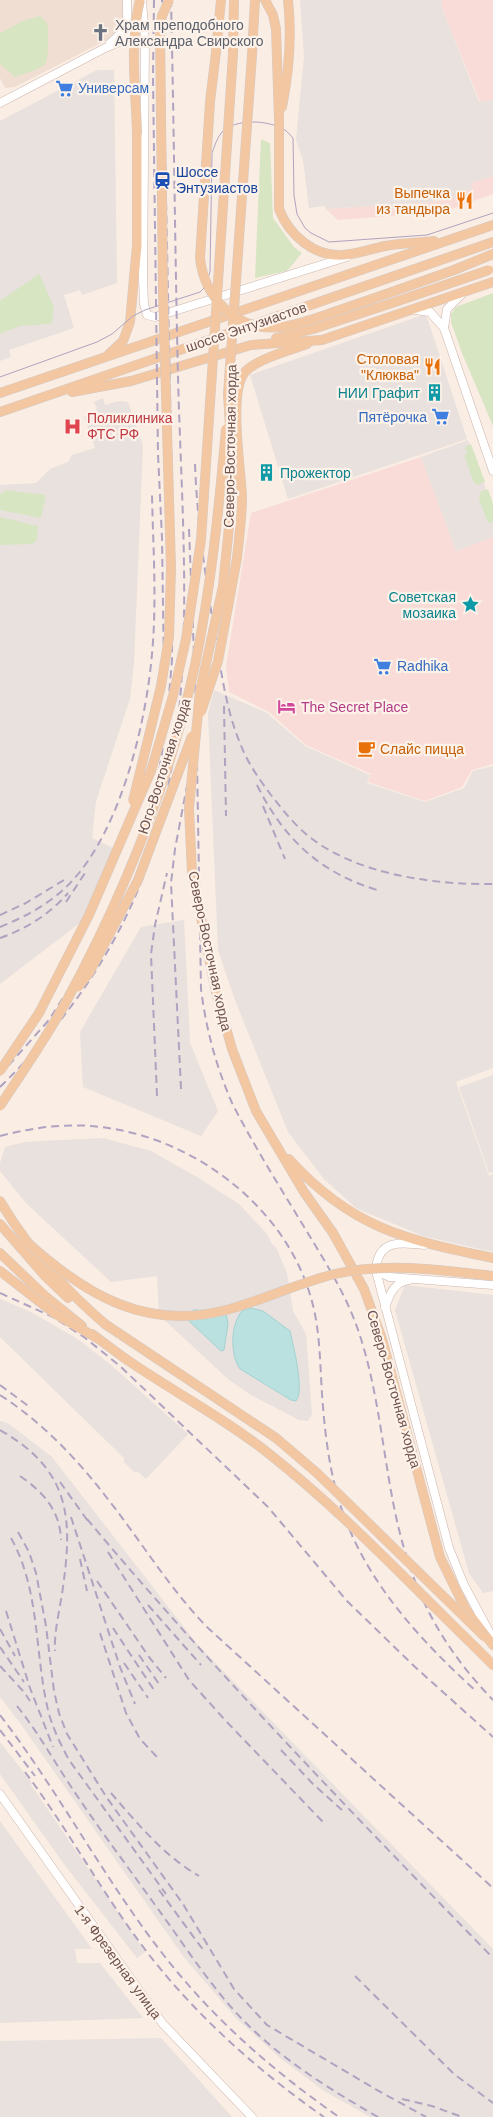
<svg xmlns="http://www.w3.org/2000/svg" width="493" height="2117" viewBox="0 0 493 2117" font-family="Helvetica,sans-serif">
  <style>
    .residential { fill: #f0ded2 }
    .commercial { fill: #f9dcd8 }
    .industrial { fill: #e9e1dd }
    .green { fill: #d7e5c3 }
    .water { fill: #bae1e0; stroke: #a1d2d1 }
    .lines { fill: none; stroke-linecap: round; stroke-linejoin: round }
    .minor-casing { stroke: #ccb6ae; stroke-width: 9 }
    .major-casing { stroke: #d4cbc9; stroke-width: 10 }
    .minor { stroke: #fff; stroke-width: 8 }
    .major { stroke: #f2c7a1; stroke-width: 9 }
    .tram { stroke: #afa3c1; stroke-width: 1 }
    .rail { stroke: #afa3c1; stroke-width: 2; stroke-dasharray: 8 5; stroke-linecap: butt }
    .major-bridge-casing { stroke: #d4cbc9; stroke-width: 10; stroke-linecap: butt }
    .major-bridge { stroke: #f2c7a1; stroke-width: 9 }
    .labels { text-anchor: middle; stroke-width: 4.5; stroke-linejoin: round; paint-order: stroke }
    .worship-label { font-size: 14px; fill: #5b616d; stroke: #fdf2e9; text-anchor: start }
    .shop-label { font-size: 14px; fill: #366cbe; stroke: #fdf2e9; text-anchor: start }
    .transit-label { font-size: 14px; fill: #164399; stroke: #fdf2e9; text-anchor: start }
    .food-label { font-size: 14px; fill: #c56008; stroke: #fdf2e9; text-anchor: end }
    .street-label { font-size: 14px; fill: #6f524c; stroke: #fdf2e9 }
    .culture-label { font-size: 14px; fill: #0d838f; stroke: #fdf2e9; text-anchor: end }
    .health-label { font-size: 14px; fill: #be3a42; stroke: #fdf2e9; text-anchor: start }
    .hotel-label { font-size: 14px; fill: #b23c85; stroke: #fdf2e9; text-anchor: start }
  </style>
  <rect width="100%" height="100%" fill="#faede3"/>
  <path class="residential" d="M0,0h125l-1,19 -6,15 -103,53 -10,1 -5,-10z"/>
  <g class="commercial">
    <path d="M442,0h51v100l-13,2 -39,-96z"/>
    <path d="M493,176v18l-50,18 -105,8 -12,-11 106,-7 31,-7 -1,-3 8,-9z"/>
    <path d="M421,457l35,94 37,-14v227l-21,6 -10,17 -37,14 -57,-19 3,-8 -65,-29 -37,-33 -40,-20 -3,-26 25,-153z"/>
  </g>
  <g class="industrial">
    <path d="M300,0h142l-1,6 38,96 14,-2v76l-22,7 1,6 -9,3v3l-13,4 -8,-1 -10,4 -106,7 -1,-3 -16,2 -6,-48 -7,-20 8,-83z"/>
    <path d="M97,70h17l3,213 -35,12 -2,-5 -16,5 10,33 -65,22 2,7 -11,4v-240z"/>
    <path d="M426,314l41,125 -179,60 -38,-124z"/>
    <path d="M103,398l2,7 13,-4 10,1 15,43 -9,218 -4,36 -34,102 -4,37 26,12 -33,69 -85,65v-499l36,-2 14,-14 18,-7 4,-7 23,-7 -11,-31 12,-4 -1,-3 2,-1 -3,-7z"/>
    <path d="M468,440l25,69v28l-37,14 -35,-94z"/>
    <path d="M214,690l53,23 38,33 65,29 -3,8 58,19 39,-14 9,-17 20,-5v302l-37,14 33,94 4,-2v78l-70,-16 -67,-28 -32,-29 -36,-47 -53,-132 -17,-50 -10,-236z"/>
    <path d="M184,920l6,123 28,68 -17,25 -118,-49 -3,-55 61,-105z"/>
    <path d="M493,1075v97l-4,1 -30,-86z"/>
    <path d="M103,1138l48,13 46,26 42,27 28,30 5,10 4,3 11,26 6,38 13,23 6,80 -4,7 -9,-1 -48,-25 -22,-15 -70,-65 -2,-39 -46,6 -85,-79 -26,-32v-8l5,-16 20,-5z"/>
    <path d="M405,1285l88,10v296l-10,2 -14,-20 -74,-263z"/>
    <path d="M0,1299l29,12 47,27 35,27 77,69 -42,45 -8,-7h-4l-10,-10v-4l-124,-121z"/>
    <path d="M0,1421l9,3 43,33 145,187 296,305v168h-123l-46,-26 -44,-33 -44,-40 -53,-62 -163,-233 -20,-26z"/>
    <path d="M0,1742l32,41 -1,2 114,167 -8,6 -73,-94 -64,-90z"/>
    <path d="M0,1821l92,128h-17l2,14h23l43,55 -143,5z"/>
    <path d="M161,2038l71,79h-232v-76z"/>
  </g>
  <g class="green">
    <path d="M39,16c3,2 7,4 8,8 2,4 2,36 -2,40 -6,6 -22,10 -30,13l-15,-13v-31l23,-12z"/>
    <path d="M261,139l9,4 3,75 21,29 8,6 -15,18 -32,7z"/>
    <path d="M39,274l15,33 -2,15 -3,2 -29,2 -20,8v-33z"/>
    <path d="M493,293v133l-31,-73 -11,-31v-8l5,-7z"/>
    <path d="M471,444l14,38 -8,3 -4,-4 -9,-26 3,-1 -2,-7z"/>
    <path d="M488,489l5,15v18l-5,1 -9,-24 1,-7z"/>
    <path d="M6,490l40,5 -5,23 -41,-8v-16z"/>
    <path d="M0,517l38,9 -1,14 -5,4 -32,1z"/>
  </g>
  <g class="water">
    <path d="M251,1308l12,3 27,20c3,14 15,59 6,70l-5,-1 -51,-31c-10,-14 -10,-46 3,-59z"/>
    <path d="M194,1310l28,1 4,2 2,11 -4,26 -3,1 -33,-31 -1,-5z"/>
  </g>
  <g class="lines">
    <defs>
      <g id="minor">
        <path d="M142,0l3,41 -2,238 1,25 3,11 8,2 192,-60"/>
        <path d="M110,43c20,-16 17,-19 17,-43"/>
        <path d="M0,103l105,-55 24,-10 7,-8"/>
        <path d="M415,310l15,2 14,16 49,143"/>
        <path d="M444,328l3,-19 17,-17"/>
        <path d="M424,1245c-23,-3 -47,-6 -48,26l73,277 15,37 29,54"/>
        <path d="M376,1271l14,6 12,1 91,7"/>
        <path d="M385,1307c5,-13 9,-25 24,-27"/>
        <path d="M0,1794l163,230 89,93"/>
      </g>
      <g id="major">
        <path d="M265,0l8,15 3,14 3,90"/>
        <path d="M216,52l5,-52"/>
        <path d="M233,54l1,-54"/>
        <path d="M252,55l3,-55"/>
        <path d="M282,107c7,-35 10,-71 6,-107"/>
        <path d="M279,209c10,26 35,48 64,46 15,-1 28,-6 42,-9 16,-3 33,-3 49,-5"/>
        <path d="M392,292l62,-22 39,-16"/>
        <path d="M276,338l37,-9 85,-28"/>
        <path d="M109,354l14,-13 7,-19 7,-77v-111"/>
        <path d="M72,392l59,-11 120,-36 71,-5 171,-58"/>
        <path d="M0,393l493,-168"/>
        <path d="M0,412l493,-170"/>
        <path d="M237,558c2,-20 5,-41 5,-61 -1,-28 -14,-105 3,-125 12,-13 45,-22 62,-28"/>
        <path d="M216,992l16,57 24,62 48,81 29,41 31,56 18,50 58,218 26,53 27,35"/>
        <path d="M289,1159c62,69 117,81 204,99"/>
        <path d="M0,1201c28,47 64,88 105,123"/>
        <path d="M0,1224l45,52 23,22"/>
        <path d="M0,1253l46,44 36,29"/>
        <path d="M0,1271l13,10"/>
        <path d="M92,1334l31,23"/>
        <path d="M475,1647l18,18"/>
      </g>
    </defs>
    <use href="#minor" class="minor-casing"/>
    <use href="#major" class="major-casing"/>
    <use href="#minor" class="minor"/>
    <use href="#major" class="major"/>
    <path class="tram" d="M0,377l97,-35 15,-8 21,-18 12,-6 55,-18 5,-5 5,-15 2,-119c3,-8 5,-15 10,-21 14,-14 47,-12 63,-2 3,2 6,6 8,8l1,57 3,19 8,14 6,5 18,9 98,-7 66,-22"/>
    <g class="rail">
      <path d="M154,0l-1,77 5,377 4,84 2,134"/>
      <path d="M195,464c2,56 10,110 19,165 7,39 11,78 26,114 7,19 19,36 31,52 11,14 22,28 35,39 47,40 127,51 187,50"/>
      <path d="M189,529l7,177 5,283c5,40 15,77 31,114 24,47 53,92 80,137 17,28 34,56 45,87 28,79 26,165 54,243 17,50 46,93 82,130"/>
      <path d="M224,706l2,110"/>
      <path d="M257,785c27,54 62,87 120,105"/>
      <path d="M263,806l22,53"/>
      <path d="M66,902l21,-32"/>
      <path d="M0,915l26,-12 38,-23"/>
      <path d="M0,927c27,-11 53,-25 73,-47 48,-53 73,-156 79,-226 5,-53 1,-107 0,-160"/>
      <path d="M0,938c26,-9 50,-24 68,-45"/>
      <path d="M0,1075l49,-55 60,-94 30,-73 20,-81 8,-53 5,-59v-169l-10,-491"/>
      <path d="M0,1087c66,-64 123,-144 151,-233 48,-151 31,-320 27,-477 -3,-125 -4,-251 -7,-377"/>
      <path d="M181,1089l-10,-206 4,-34 18,-95"/>
      <path d="M157,1096l-6,-142 4,-29 12,-52"/>
      <path d="M0,1136c35,-9 71,-14 108,-8 90,13 178,81 203,170 9,30 9,65 11,96 3,42 8,86 24,127 26,67 77,122 130,170"/>
      <path d="M0,1293l53,24 31,20 36,29 148,141 79,94 67,65 79,71"/>
      <path d="M0,1385l31,23"/>
      <path d="M0,1395c42,27 77,64 107,103 34,43 62,90 101,130l285,260"/>
      <path d="M0,1430c72,41 73,90 62,164 -3,19 -8,39 -7,57"/>
      <path d="M20,1476c23,16 40,34 41,64"/>
      <path d="M60,1482l30,42"/>
      <path d="M71,1517l49,150 15,37"/>
      <path d="M87,1519c128,153 267,296 406,439"/>
      <path d="M18,1532l11,20 7,21 10,53 8,65 5,22 8,21 40,64 76,106 51,85 33,36 110,65 49,27"/>
      <path d="M11,1538c30,54 23,117 38,176 5,17 12,31 20,46l97,134"/>
      <path d="M108,1552l81,128 36,40 98,102"/>
      <path d="M80,1559l7,32"/>
      <path d="M97,1581l52,76 17,21"/>
      <path d="M148,1605l53,60"/>
      <path d="M6,1611l24,77 23,59"/>
      <path d="M113,1628l41,62"/>
      <path d="M0,1629l15,27"/>
      <path d="M100,1633l26,80 14,26 17,18"/>
      <path d="M0,1647l24,35"/>
      <path d="M139,1655l20,29"/>
      <path d="M124,1663l24,35"/>
      <path d="M0,1666l24,26 6,9"/>
      <path d="M17,1706c20,25 34,50 51,76 28,43 60,85 90,127 27,37 53,78 85,111 39,40 88,70 135,97"/>
      <path d="M0,1715c59,77 103,162 162,238 50,65 111,118 177,164"/>
      <path d="M0,1730l35,46"/>
      <path d="M281,1750l32,34 29,26"/>
      <path d="M25,1772c46,61 81,129 129,189 48,60 107,112 170,156"/>
      <path d="M111,1793c26,30 53,63 88,83"/>
      <path d="M159,1890l45,61"/>
      <path d="M355,1976l99,98 39,29"/>
      <path d="M402,2099l30,7 30,11"/>
    </g>
    <defs>
      <g id="major-bridge">
        <path d="M216,52l-6,50 -10,156c2,20 10,36 24,50 33,32 69,18 107,5 20,-7 41,-14 61,-21"/>
        <path d="M137,134c-1,-43 -8,-91 3,-134"/>
        <path d="M279,209v-90"/>
        <path d="M398,301l91,-31"/>
        <path d="M201,712l17,-51 19,-103"/>
        <path d="M133,801l28,-115 8,-49 2,-69 -8,-278 -3,-262 2,-12 7,-16"/>
        <path d="M78,987l11,-14 49,-93 54,-144"/>
        <path d="M216,992l-24,-119 -3,-65 11,-117 23,-105 7,-69 2,-59 -4,-64 24,-339"/>
        <path d="M0,1071l39,-58 50,-98 34,-79 28,-65 22,-75 13,-57 15,-99 32,-486"/>
        <path d="M0,1106c23,-35 47,-69 67,-106 56,-104 103,-219 128,-335 16,-78 24,-157 31,-236"/>
        <path d="M28,1243c59,53 120,89 202,66 35,-10 69,-26 105,-35 52,-12 106,-4 158,2"/>
        <path d="M13,1281l41,32 43,25"/>
        <path d="M105,1324l171,114 41,35 168,164"/>
        <path d="M123,1357c47,33 100,60 145,96 74,58 139,128 207,194"/>
      </g>
    </defs>
    <use href="#major-bridge" class="major-bridge-casing"/>
    <use href="#major-bridge" class="major-bridge"/>
  </g>
  <defs>
    <symbol id="church-bare" viewBox="-9 -9 18 18"><path d="M-1.2-6h2.4v3.5h3.3v2.4h-3.3V6h-2.4V-.1h-3.3v-2.4h3.3Z" fill="#6b7280" stroke="#fdf2e9" stroke-width="2.5" paint-order="stroke"/></symbol>
    <symbol id="supermarket-bare" viewBox="-9 -9 18 18"><path d="M-6-5.5h2.5l.6 2H6L4.5 2H-2.5L-4.4-4H-6ZM-1.5 3.2a1.3 1.3 0 1 0 .1 0ZM3 3.2a1.3 1.3 0 1 0 .1 0Z" fill="#3f7fe0" stroke="#fdf2e9" stroke-width="2.5" paint-order="stroke"/></symbol>
    <symbol id="station-bare" viewBox="-9 -9 18 18"><path d="M-3-6H3Q5-6 5-4V2Q5 4 3 4L4.5 6H3L1.5 4h-3L-3 6H-4.5L-3 4Q-5 4-5 2V-4Q-5-6-3-6ZM-3.5-4v3h7v-3ZM-3.5 1v1.5H-2V1ZM2 1v1.5H3.5V1Z" fill="#1a4fb4" stroke="#fdf2e9" stroke-width="2.5" paint-order="stroke"/></symbol>
    <symbol id="restaurant-bare" viewBox="-9 -9 18 18"><path d="M-5-6h1v4h1v-4h1v4h1v-4h1v5L-1.5 .5V6h-2V.5L-5-1ZM5-6V6H3V1.5H1.5Q1.5-4 5-6Z" fill="#e8710a" stroke="#fdf2e9" stroke-width="2.5" paint-order="stroke"/></symbol>
    <symbol id="building-bare" viewBox="-9 -9 18 18"><path d="M-4-6H4V6H1V3H-1V6H-4ZM-2.5-4.3h1.7v1.8h-1.7ZM.8-4.3h1.7v1.8H.8ZM-2.5-1h1.7V.8h-1.7ZM.8-1h1.7V.8H.8Z" fill="#0f9aa8" stroke="#fdf2e9" stroke-width="2.5" paint-order="stroke"/></symbol>
    <symbol id="hospital-bare" viewBox="-9 -9 18 18"><path d="M-5-5h3v3.5h4V-5h3V5h-3V1.5h-4V5h-3Z" fill="#e0444e" stroke="#fdf2e9" stroke-width="2.5" paint-order="stroke"/></symbol>
    <symbol id="sight-bare" viewBox="-9 -9 18 18"><path d="M0-6L1.8-2.2L6-1.7L2.9 1.2L3.7 5.4L0 3.3L-3.7 5.4L-2.9 1.2L-6-1.7L-1.8-2.2Z" fill="#0f9aa8" stroke="#fdf2e9" stroke-width="2.5" paint-order="stroke"/></symbol>
    <symbol id="hotel-bare" viewBox="-9 -9 18 18"><path d="M-6-4.5h1.5V1H6V5H4.5V3h-9V5H-6ZM-4 0a1.8 1.8 0 1 1 3.6 0ZM.5 0V-2.5h3Q6-2.5 6 0Z" fill="#d1479c" stroke="#fdf2e9" stroke-width="2.5" paint-order="stroke"/></symbol>
    <symbol id="cafe-bare" viewBox="-9 -9 18 18"><path d="M-5.5-4.5H6V0H3Q3 3.5 0 3.5H-2.5Q-5.5 3.5-5.5 0ZM3-3.2v2h1.7v-2ZM-6 4.5H4V6H-6Z" fill="#e8710a" stroke="#fdf2e9" stroke-width="2.5" paint-order="stroke"/></symbol>
  </defs>
  <g fill-rule="evenodd">
    <use href="#church-bare" x="88" y="20" width="25" height="25"/>
    <use href="#supermarket-bare" x="52" y="76" width="25" height="25"/>
    <use href="#station-bare" x="150" y="168" width="25" height="25"/>
    <use href="#restaurant-bare" x="452" y="188" width="25" height="25"/>
    <use href="#restaurant-bare" x="420" y="354" width="25" height="25"/>
    <use href="#building-bare" x="422" y="380" width="25" height="25"/>
    <use href="#supermarket-bare" x="428" y="404" width="25" height="25"/>
    <use href="#hospital-bare" x="60" y="414" width="25" height="25"/>
    <use href="#building-bare" x="254" y="460" width="25" height="25"/>
    <use href="#sight-bare" x="458" y="592" width="25" height="25"/>
    <use href="#supermarket-bare" x="370" y="654" width="25" height="25"/>
    <use href="#hotel-bare" x="274" y="694" width="25" height="25"/>
    <use href="#cafe-bare" x="354" y="736" width="25" height="25"/>
  </g>
  <g class="labels">
    <g class="worship-label">
      <text x="115" y="30">Храм преподобного<tspan x="115" dy="16">Александра Свирского</tspan></text>
    </g>
    <g class="shop-label">
      <text x="78" y="93">Универсам</text>
      <text x="427" y="422" text-anchor="end">Пятёрочка</text>
      <text x="397" y="671">Radhika</text>
    </g>
    <g class="transit-label">
      <text x="176" y="177">Шоссе<tspan x="176" dy="16">Энтузиастов</tspan></text>
    </g>
    <g class="food-label">
      <text x="450" y="198">Выпечка<tspan x="450" dy="16">из тандыра</tspan></text>
      <text x="419" y="364">Столовая<tspan x="419" dy="16">"Клюква"</tspan></text>
      <text x="380" y="754" text-anchor="start">Слайс пицца</text>
    </g>
    <g class="street-label">
      <text transform="translate(246 327) rotate(-19)" y="5">шоссе Энтузиастов</text>
      <text transform="translate(230 446) rotate(-89)" y="5">Северо-Восточная хорда</text>
      <text transform="translate(164 766) rotate(-72)" y="5">Юго-Восточная хорда</text>
      <text transform="translate(210 951) rotate(78)" y="5">Северо-Восточная хорда</text>
      <text transform="translate(394 1389) rotate(74)" y="5">Северо-Восточная хорда</text>
      <text transform="translate(118 1962) rotate(54)" y="5">1-я Фрезерная улица</text>
    </g>
    <g class="culture-label">
      <text x="420" y="398">НИИ Графит</text>
      <text x="280" y="478" text-anchor="start">Прожектор</text>
      <text x="456" y="602">Советская<tspan x="456" dy="16">мозаика</tspan></text>
    </g>
    <g class="health-label">
      <text x="87" y="423">Поликлиника<tspan x="87" dy="16">ФТС РФ</tspan></text>
    </g>
    <g class="hotel-label">
      <text x="301" y="712">The Secret Place</text>
    </g>
  </g>
</svg>
